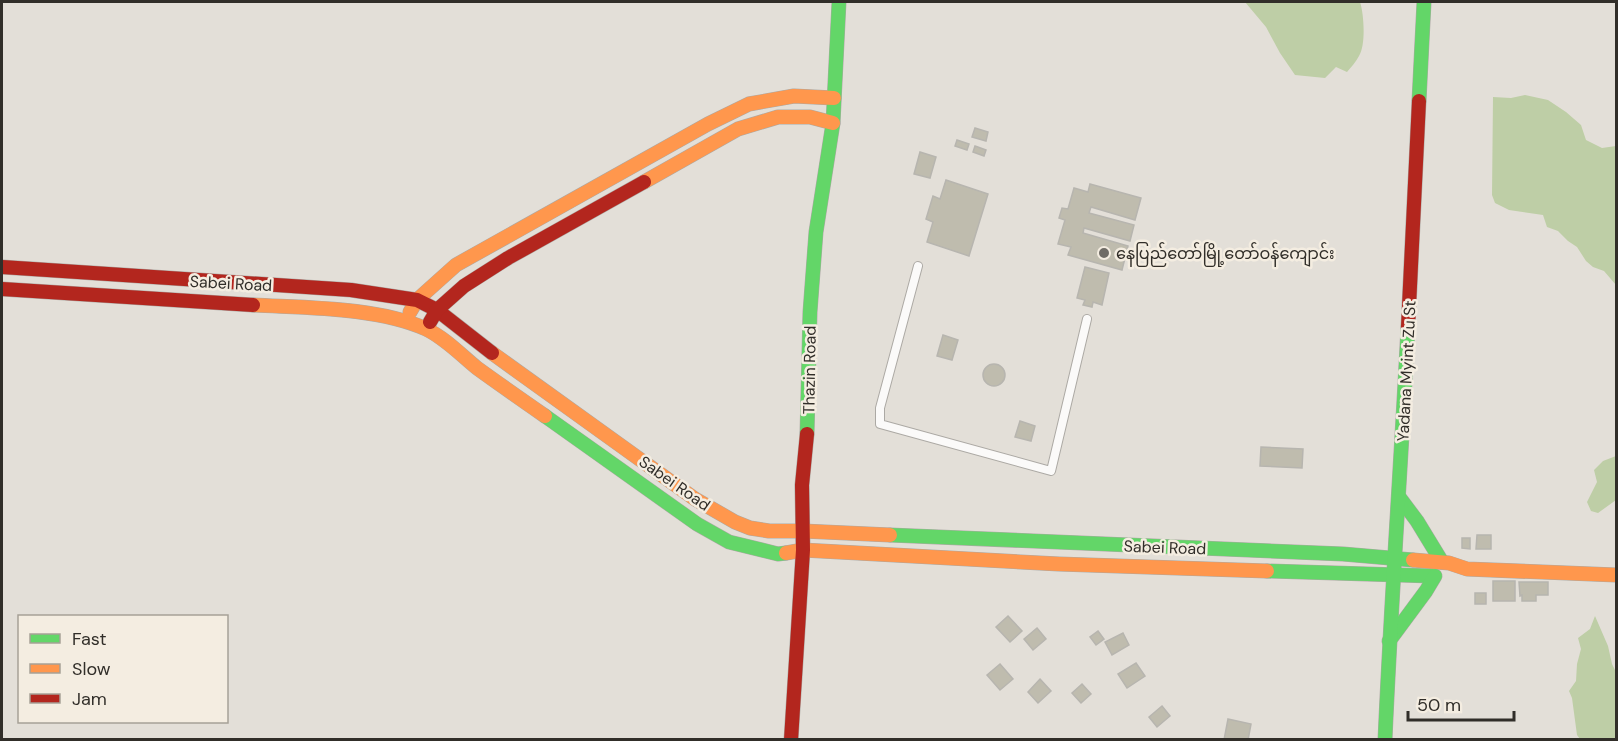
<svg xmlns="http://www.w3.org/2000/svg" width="1618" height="741" viewBox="0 0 1618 741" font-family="'DM Sans','Noto Sans Myanmar',sans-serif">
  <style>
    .water { fill: #becea6 }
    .building { fill: #bfbcae; stroke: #b7b5af; stroke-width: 1.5 }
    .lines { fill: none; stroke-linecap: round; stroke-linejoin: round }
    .lane-casing { stroke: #aca9a4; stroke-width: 10 }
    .fast-casing { stroke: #aca9a4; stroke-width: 15 }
    .slow-casing { stroke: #aca9a4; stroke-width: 15 }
    .jam-casing { stroke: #aca9a4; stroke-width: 15 }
    .lane { stroke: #fbfaf9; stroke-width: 8 }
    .fast { stroke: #63d668; stroke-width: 14 }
    .slow { stroke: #ff974d; stroke-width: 14 }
    .jam { stroke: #b3261e; stroke-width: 14 }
    .poi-dot { fill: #6f6c66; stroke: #f4ede1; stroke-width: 2 }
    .labels { text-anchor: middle; stroke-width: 5; stroke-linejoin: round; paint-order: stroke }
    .poi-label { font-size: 16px; fill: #312e29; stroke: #f4ede1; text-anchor: start }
    .street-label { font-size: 16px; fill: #312e29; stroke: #f4ede1 }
  </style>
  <rect width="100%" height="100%" fill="#e3dfd8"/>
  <g class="water">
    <path d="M1245,2h115c4,12 6,43 -1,54 -3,6 -8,11 -12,16l-11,-5 -11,11 -30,-3 -15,-22 -14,-26z"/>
    <path d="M1525,95l23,5 18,12 15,13 5,15 16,8 14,-2v139l-12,-14 -11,-4 -7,-6 -9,-14 -9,-6 -10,-10 -11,-4 -4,-12 -34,-5 -14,-7 -3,-8 1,-98 18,1z"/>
    <path d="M1616,456v44l-18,13 -7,-2 -4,-9 10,-20 -3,-12 9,-9z"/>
    <path d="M1595,616l13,30 4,18 4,8v67h-36l-3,-4 -5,-37 -3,-7 7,-10 1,-17 4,-15 -3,-11 12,-9z"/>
  </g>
  <g class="building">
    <path d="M975,128l13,4 -2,9 -14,-4z"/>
    <path d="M957,140l12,4 -2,6 -12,-4z"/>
    <path d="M975,146l11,4 -2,6 -11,-4z"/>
    <path d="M920,152l16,5 -6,21 -16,-4z"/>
    <path d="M946,180l42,14 -19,62 -42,-14 6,-20 -7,-3 7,-23 7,3z"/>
    <path d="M1090,184l51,14 -6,22 -44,-13 -2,6 45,12 -4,16 -46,-13 -1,5 45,13 -6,24 -54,-15 3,-8 -13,-3 7,-24 -6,-2 3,-10 6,1 6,-21 14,4z"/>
    <path d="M1085,267l24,6 -7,32 -9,-3 -1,5 -9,-2 2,-5 -8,-2z"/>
    <path d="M943,335l15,5 -6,20 -15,-4z"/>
    <circle cx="994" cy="375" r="11"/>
    <path d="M1020,421l15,5 -4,15 -16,-4z"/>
    <path d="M1261,447l42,2 -1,19 -42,-2z"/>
    <path d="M1477,535h14v14h-15z"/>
    <path d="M1462,538h8v11l-8,-1z"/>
    <rect x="1493" y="581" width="22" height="20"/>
    <path d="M1519,582h29v13h-12v6h-14v-6l-2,1z"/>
    <rect x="1475" y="593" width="11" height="11"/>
    <path d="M1008,616l14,15 -12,11 -14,-15z"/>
    <path d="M1037,628l9,11 -13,11 -9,-11z"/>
    <path d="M1098,631l6,8 -8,6 -6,-8z"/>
    <path d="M1123,633l6,12 -17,10 -7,-13z"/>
    <path d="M1136,663l9,13 -18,12 -9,-14z"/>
    <path d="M1000,664l13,15 -13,11 -13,-15z"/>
    <path d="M1040,679l11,12 -13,12 -10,-11z"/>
    <path d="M1082,684l9,10 -10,9 -9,-10z"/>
    <path d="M1162,706l8,10 -13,11 -8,-10z"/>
    <path d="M1228,719l23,5 -3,16h-24z"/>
  </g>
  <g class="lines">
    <defs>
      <path id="lane" d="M918,266l-38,142v16l171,47 36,-152"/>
      <g id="fast">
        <path d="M1419,101l5,-99"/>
        <path d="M545,416l152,108 32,18 49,12 8,-1"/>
        <path d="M807,434l3,-122 6,-80 17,-109 6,-121"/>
        <path d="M1399,497l18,24 25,41"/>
        <path d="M890,535l453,19 70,6"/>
        <path d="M1267,571l165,5"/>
        <path d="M1389,641l37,-50 9,-15"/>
        <path d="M1385,740c6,-138 16,-275 23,-413"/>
      </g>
      <g id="slow">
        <path d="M644,182l94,-53 40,-12h32l23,6"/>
        <path d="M253,305c53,3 124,2 173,24 19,9 35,26 51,39 22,16 45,32 68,48"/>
        <path d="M410,312l7,-12 39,-35 252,-141 41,-20 45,-8 40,2"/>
        <path d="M492,353l203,146 40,23 15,6 19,3h34l87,4"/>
        <path d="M786,553l17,-3 256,14 208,7"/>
        <path d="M1413,560l36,3 18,6 149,6"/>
      </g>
      <g id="jam">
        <path d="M2,267l349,23 66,10 20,10 55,43"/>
        <path d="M2,289l251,16"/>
        <path d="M430,322l7,-12 27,-24 44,-28 136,-76"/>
        <path d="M1408,327l11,-226"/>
        <path d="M791,740l12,-190 -1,-65 5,-51"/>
      </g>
    </defs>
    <use href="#lane" class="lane-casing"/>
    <use href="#fast" class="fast-casing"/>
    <use href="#slow" class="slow-casing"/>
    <use href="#jam" class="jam-casing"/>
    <use href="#lane" class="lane"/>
    <use href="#fast" class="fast"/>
    <use href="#slow" class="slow"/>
    <use href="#jam" class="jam"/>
  </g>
  <circle class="poi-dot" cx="1104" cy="253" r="6"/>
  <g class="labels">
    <g class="poi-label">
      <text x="1116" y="259">နေပြည်တော်မြို့တော်ဝန်ကျောင်း</text>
    </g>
    <g class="street-label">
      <text transform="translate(231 283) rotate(3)" y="6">Sabei Road</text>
      <text transform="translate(809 370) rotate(-89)" y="6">Thazin Road</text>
      <text transform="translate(1406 371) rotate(-87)" y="6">Yadana Myint Zu St</text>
      <text transform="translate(675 483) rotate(35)" y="6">Sabei Road</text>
      <text transform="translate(1165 547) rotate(2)" y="6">Sabei Road</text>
    </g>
  </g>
  <rect width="1618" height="741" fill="none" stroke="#312e29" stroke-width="6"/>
  <rect x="18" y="615" width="210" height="108" fill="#f4ede1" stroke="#a6a197" stroke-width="1.5"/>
  <rect x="30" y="634" width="30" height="9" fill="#63d668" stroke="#a6a197" stroke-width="1.5"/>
  <text x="72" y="645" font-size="18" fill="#312e29">Fast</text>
  <rect x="30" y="664" width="30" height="9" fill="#ff974d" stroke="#a6a197" stroke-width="1.5"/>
  <text x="72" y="675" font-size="18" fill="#312e29">Slow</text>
  <rect x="30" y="694" width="30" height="9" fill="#b3261e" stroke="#a6a197" stroke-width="1.5"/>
  <text x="72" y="705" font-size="18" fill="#312e29">Jam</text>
  <path d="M1408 711v9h106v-9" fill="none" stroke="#312e29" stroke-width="3"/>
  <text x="1417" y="711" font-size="18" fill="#312e29" stroke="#f4ede1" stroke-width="4.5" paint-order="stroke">50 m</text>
</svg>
